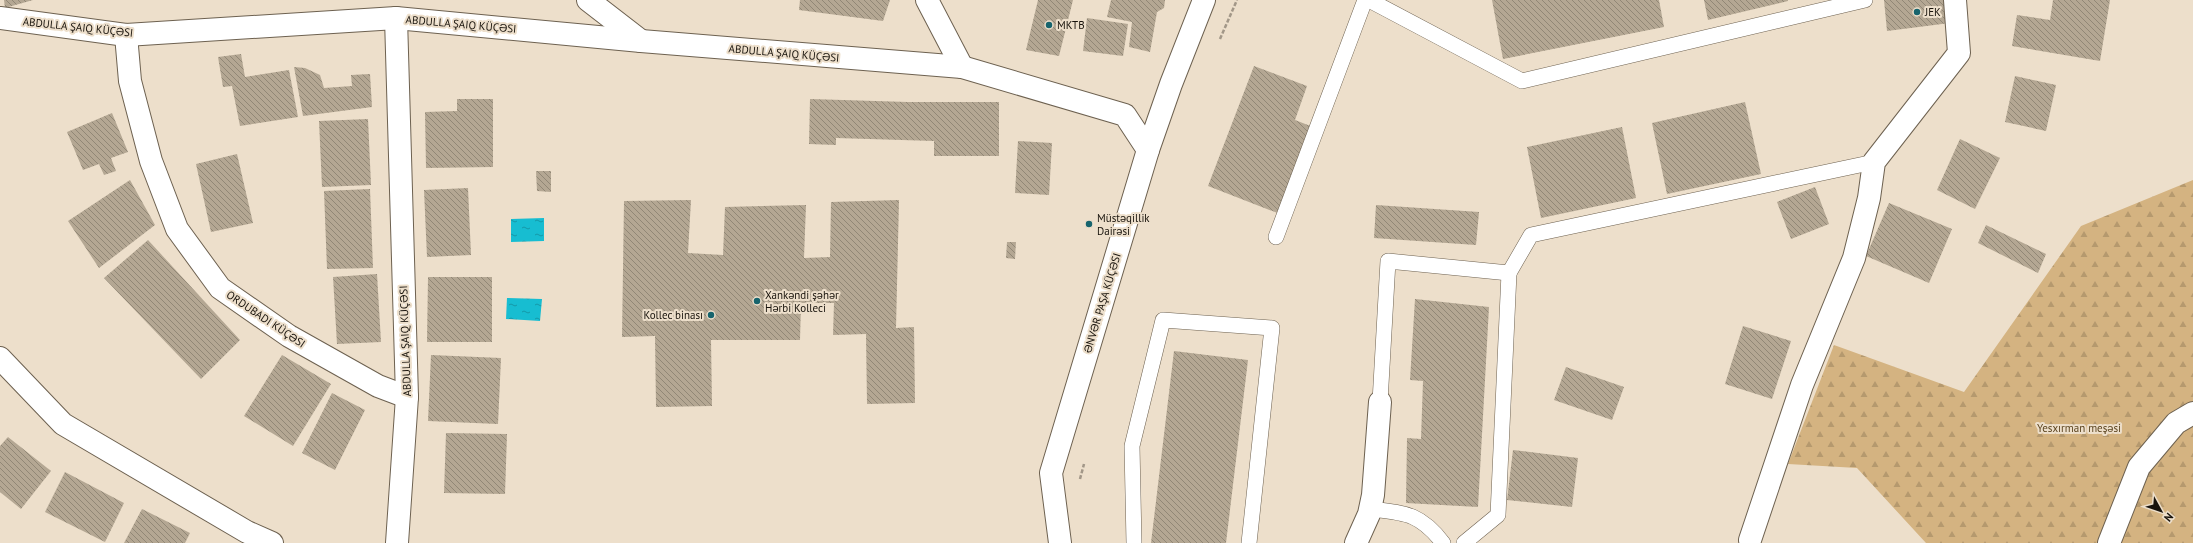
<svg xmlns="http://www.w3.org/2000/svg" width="2193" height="543" viewBox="0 0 2193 543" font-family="'PT Sans',sans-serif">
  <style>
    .forest { fill: url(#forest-firs) }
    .water { fill: url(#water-ripples) }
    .building { fill: url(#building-back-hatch) }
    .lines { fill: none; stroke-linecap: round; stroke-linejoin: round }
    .service-casing { stroke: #6d6150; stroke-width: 16 }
    .minor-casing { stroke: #6d6150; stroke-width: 24 }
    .tertiary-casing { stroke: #6d6150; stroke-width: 24 }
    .path { stroke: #a29788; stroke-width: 2.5; stroke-dasharray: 4 2; stroke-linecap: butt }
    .service { stroke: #fff; stroke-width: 15 }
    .minor { stroke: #fff; stroke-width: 22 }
    .tertiary { stroke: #fff; stroke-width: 22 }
    .poi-dot { fill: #17646d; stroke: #eddfcb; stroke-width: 1.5 }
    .labels { text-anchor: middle; stroke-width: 4; stroke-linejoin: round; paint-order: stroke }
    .poi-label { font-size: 11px; fill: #18130c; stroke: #eddfcb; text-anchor: start }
    .street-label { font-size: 11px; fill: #18130c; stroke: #eddfcb }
    .park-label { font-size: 11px; fill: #5a431e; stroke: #eddfcb }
  </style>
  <defs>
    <pattern id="forest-firs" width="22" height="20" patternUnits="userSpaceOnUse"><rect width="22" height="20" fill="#d4b381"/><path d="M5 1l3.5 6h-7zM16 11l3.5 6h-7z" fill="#b5996e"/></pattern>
    <pattern id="water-ripples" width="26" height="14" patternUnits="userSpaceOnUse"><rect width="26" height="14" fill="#17bdd1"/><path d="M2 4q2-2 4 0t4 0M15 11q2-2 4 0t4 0" fill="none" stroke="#1498a8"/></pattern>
    <pattern id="building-back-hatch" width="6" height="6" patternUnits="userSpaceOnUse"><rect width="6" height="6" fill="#b4a793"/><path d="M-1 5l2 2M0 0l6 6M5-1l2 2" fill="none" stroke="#918776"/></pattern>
  </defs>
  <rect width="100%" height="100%" fill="#eddfcb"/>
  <path class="forest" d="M2193,180v363h-267l-69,-75 -69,-4 46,-119 130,47 117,-166z"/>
  <g class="water">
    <path d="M544,218v23l-33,1v-23z"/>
    <path d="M507,298l35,1 -2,22 -34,-2z"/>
  </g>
  <g class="building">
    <path d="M4,0h29l-28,8z"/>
    <path d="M800,0h90l-7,21 -84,-11z"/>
    <path d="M1038,0h35l-14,56 -33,-6z"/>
    <path d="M1111,0h54l-1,8 -7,4 -7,40 -21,-5 3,-25 -25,-5z"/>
    <path d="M1492,0h167l5,27 -161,32z"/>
    <path d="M1704,0h84v1l-80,19z"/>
    <path d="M1884,0h65l1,23 -63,8z"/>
    <path d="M2053,0h57l-10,61 -88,-15 5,-31 33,5z"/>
    <path d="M1087,18l41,6 -5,32 -40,-5z"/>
    <path d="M241,54l4,23 44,-7 9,47 -58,9 -8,-40 -9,1 -5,-30z"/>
    <path d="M1254,66l53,20 -12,34 18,7 -33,87 -72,-28z"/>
    <path d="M294,67l11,1 15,7 4,13 28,-2 -1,-11 19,-1 2,33 -69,9z"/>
    <path d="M2015,76l41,9 -10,46 -41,-9z"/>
    <path d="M457,99h36v68l-67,1 -1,-56 32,-1z"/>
    <path d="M810,99l98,3h91v54h-65v-15l-98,-3v7l-27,-1z"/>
    <path d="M1745,102l16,72 -94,20 -15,-71z"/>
    <path d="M112,113l16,39 -17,6 5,13 -12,4 -5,-11 -16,6 -16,-38z"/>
    <path d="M368,119l3,66 -49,2 -3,-66z"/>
    <path d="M1622,127l14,71 -95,20 -14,-71z"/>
    <path d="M1960,139l40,19 -25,51 -38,-19z"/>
    <path d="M1018,141l34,2 -3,52 -34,-2z"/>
    <path d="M237,154l16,69 -42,9 -15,-68z"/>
    <path d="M536,171h15v21l-14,-1z"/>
    <path d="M130,180l25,45 -56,43 -31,-47z"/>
    <path d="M1815,187l14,37 -38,15 -14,-37z"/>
    <path d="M468,188l3,67 -44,2 -3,-67z"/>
    <path d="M370,189l3,79 -46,1 -3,-78z"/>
    <path d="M691,200l-3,53 35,2 2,-48 81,-2 -2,53 26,-1 1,-55 68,-2 -3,128 18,-1 1,76 -48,1 -1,-70 -33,1 1,-32h-33l-1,37h-89l1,66 -56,1 -1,-71 -33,1 2,-136z"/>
    <path d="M1889,203l63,26 -23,54 -63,-27z"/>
    <path d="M1376,205l103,7 -3,33 -102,-7z"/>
    <path d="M1986,225l60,29 -8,19 -60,-30z"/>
    <path d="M148,240l92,100 -39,39 -97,-101z"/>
    <path d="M1007,242h9l-1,17 -9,-1z"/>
    <path d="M377,274l4,68 -44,2 -4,-67z"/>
    <path d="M428,277h64v65h-65z"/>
    <path d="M1415,299l74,8 -11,200 -72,-4 1,-65 14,1 2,-58 -13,-1z"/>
    <path d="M1743,326l48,15 -19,58 -47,-15z"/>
    <path d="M1174,351l74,9 -22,183h-75z"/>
    <path d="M282,355l49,29 -38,62 -49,-30z"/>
    <path d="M431,355l70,3 -3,66 -70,-3z"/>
    <path d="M1566,367l58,20 -12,33 -58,-20z"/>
    <path d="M332,393l33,17 -30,60 -33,-17z"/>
    <path d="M446,433l61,1 -2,60 -61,-1z"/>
    <path d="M8,437l43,34 -30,38 -21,-17v-46z"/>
    <path d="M1513,450l65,8 -6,49 -65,-7z"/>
    <path d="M65,472l59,31 -19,39 -60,-30z"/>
    <path d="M142,509l48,24 -5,10h-61z"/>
  </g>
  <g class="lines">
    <defs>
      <g id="service">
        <path d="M1369,0l153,81 343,-81"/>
        <path d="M1276,237l89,-237"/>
        <path d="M1380,402l8,-141 121,12 22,-38 343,-73"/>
        <path d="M1370,509c35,4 50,4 73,34"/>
        <path d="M1134,543l-2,-97 31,-126 109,8 -23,215"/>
        <path d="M1464,543l34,-28 11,-242"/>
      </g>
      <g id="minor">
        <path d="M588,0l53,41"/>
        <path d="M927,0l35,67"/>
        <path d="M0,18l126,17 270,-17 245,23 321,26 163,48 23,35"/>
        <path d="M396,18l11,379 -10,146"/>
        <path d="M126,35l4,46 21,80 26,68 43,59 69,48 89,50 29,11"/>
        <path d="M0,358l63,66 184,108 25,11"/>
        <path d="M1750,540l52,-155 52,-127 15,-60 5,-36 85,-109 -4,-53"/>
        <path d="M1356,543l13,-29 4,-19 7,-93"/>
        <path d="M2109,543l30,-76 37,-44 17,-10"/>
      </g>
      <path id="tertiary" d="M1060,543l-9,-70 97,-323 23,-66 33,-84"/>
    </defs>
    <use href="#service" class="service-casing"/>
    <use href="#minor" class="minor-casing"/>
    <use href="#tertiary" class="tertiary-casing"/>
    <g class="path">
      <path d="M1220,39l17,-39"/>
      <path d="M1080,479l4,-15"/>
    </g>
    <use href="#service" class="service"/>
    <use href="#minor" class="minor"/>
    <use href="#tertiary" class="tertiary"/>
  </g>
  <g class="poi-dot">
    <circle cx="1917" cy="12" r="4"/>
    <circle cx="1049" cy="25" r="4"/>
    <circle cx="1089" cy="224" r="4"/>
    <circle cx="757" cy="301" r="4"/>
    <circle cx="711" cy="315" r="4"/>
  </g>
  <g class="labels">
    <g class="poi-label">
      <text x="1925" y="16">JEK</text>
      <text x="1057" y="29">MKTB</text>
      <text x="1097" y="222">Müstəqillik<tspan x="1097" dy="13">Dairəsi</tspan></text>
      <text x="765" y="299">Xankəndi şəhər<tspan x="765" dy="13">Hərbi Kolleci</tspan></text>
      <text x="703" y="319" text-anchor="end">Kollec binası</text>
    </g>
    <g class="street-label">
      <text transform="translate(461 24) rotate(5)" y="4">ABDULLA ŞAIQ KÜÇƏSI</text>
      <text transform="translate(78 27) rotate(6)" y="4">ABDULLA ŞAIQ KÜÇƏSI</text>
      <text transform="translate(784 53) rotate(5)" y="4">ABDULLA ŞAIQ KÜÇƏSI</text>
      <text transform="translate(1102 303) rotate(-73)" y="4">ƏNVƏR PAŞA KÜÇƏSI</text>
      <text transform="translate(266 319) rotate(34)" y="4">ORDUBADI KÜÇƏSI</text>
      <text transform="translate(405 341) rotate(-92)" y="4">ABDULLA ŞAIQ KÜÇƏSI</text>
    </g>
    <g class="park-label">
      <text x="2079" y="432">Yesxırman meşəsi</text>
    </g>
  </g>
  <g transform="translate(2161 511) rotate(130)" stroke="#eddfcb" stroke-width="3" paint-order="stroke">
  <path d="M0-3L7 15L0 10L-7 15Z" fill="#18130c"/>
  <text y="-6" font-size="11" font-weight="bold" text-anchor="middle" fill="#18130c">N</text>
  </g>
</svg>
